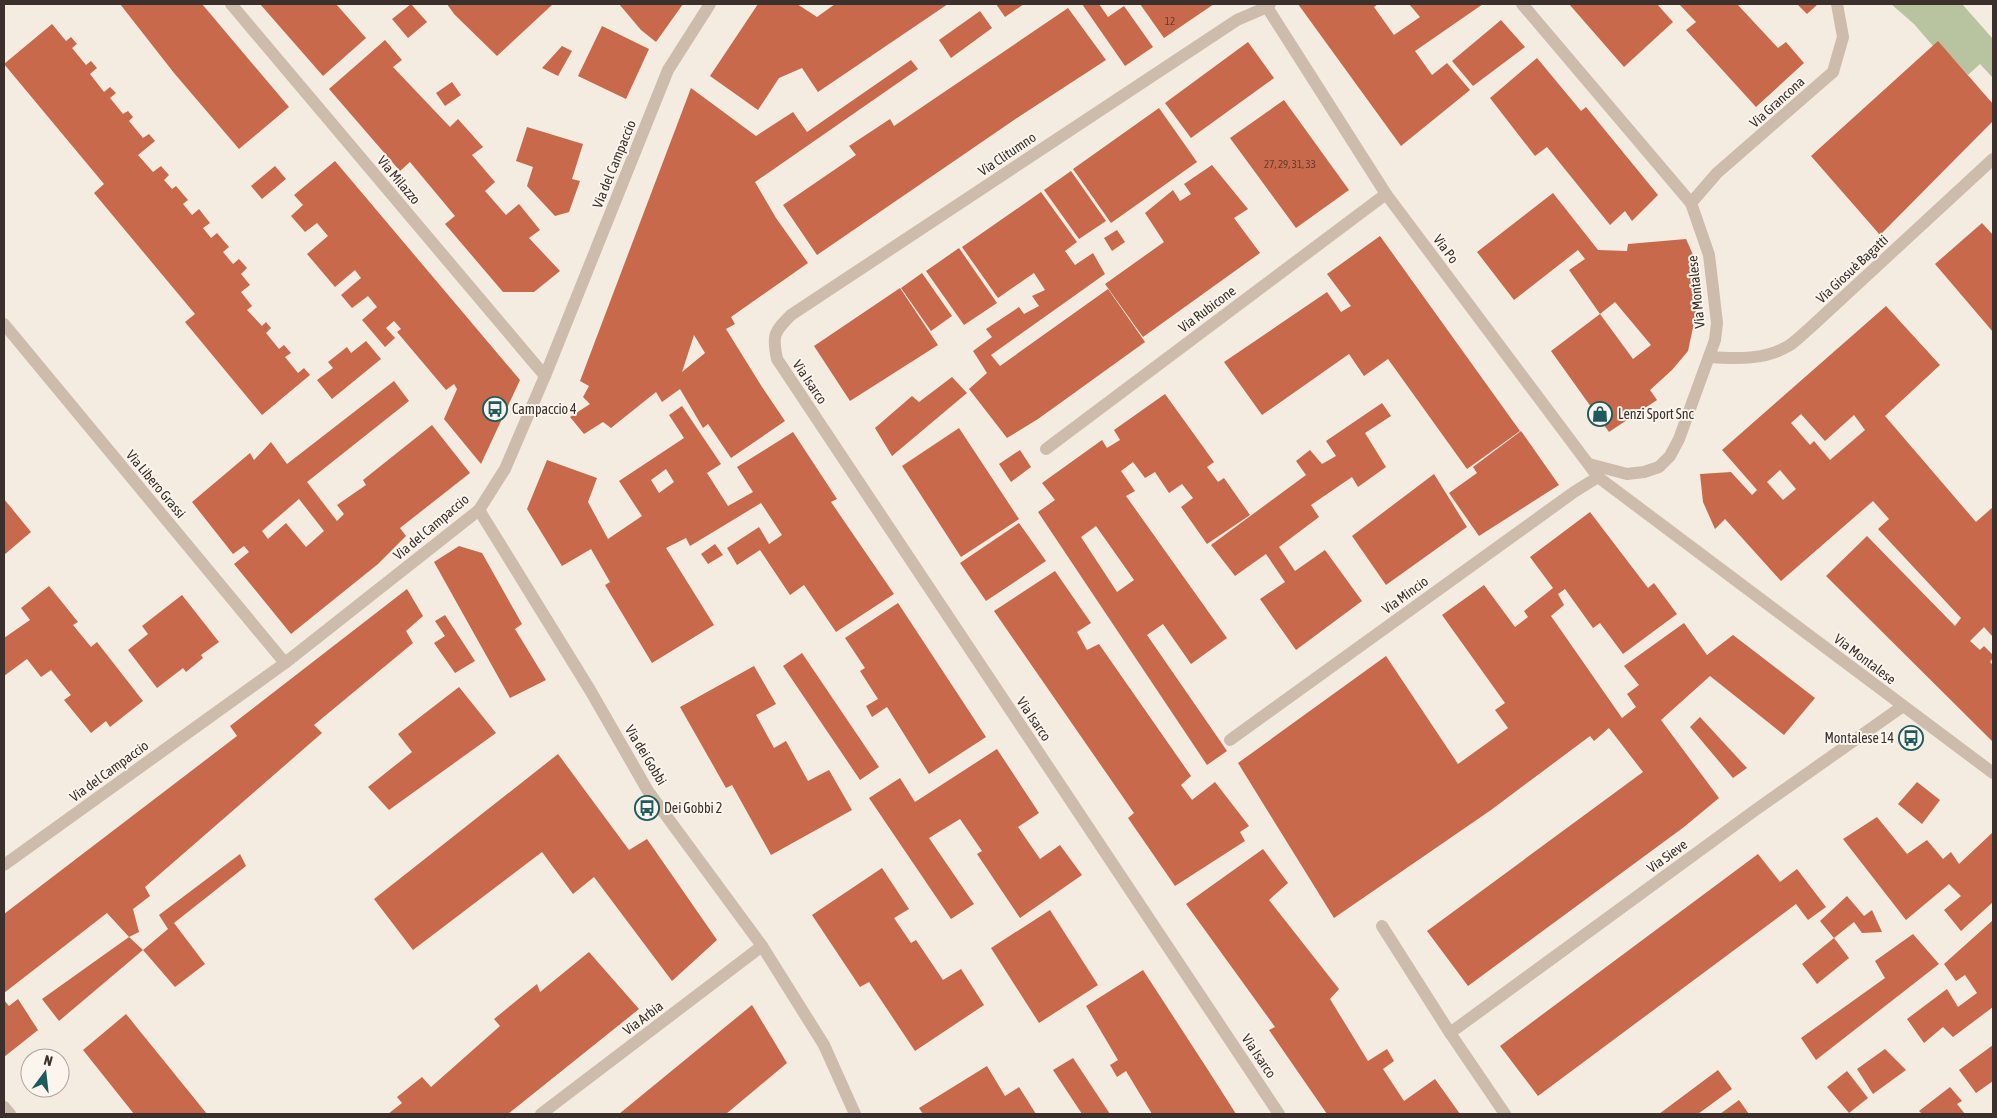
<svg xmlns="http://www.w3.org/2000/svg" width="1997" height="1118" viewBox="0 0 1997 1118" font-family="'Asap Condensed',sans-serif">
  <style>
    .green { fill: #b8c4a0 }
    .building { fill: #c8694b; fill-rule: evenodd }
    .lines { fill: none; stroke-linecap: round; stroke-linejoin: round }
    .minor { stroke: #cdbbac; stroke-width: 12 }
    .labels { text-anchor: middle; stroke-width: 4; stroke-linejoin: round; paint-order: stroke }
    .number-label { font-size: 11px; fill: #5e3e33 }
    .street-label { font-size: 14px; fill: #3b302b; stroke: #fbf5ee }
    .poi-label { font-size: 14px; fill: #3b302b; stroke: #fbf5ee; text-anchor: start }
  </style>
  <rect width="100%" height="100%" fill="#f4ebe1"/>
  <path class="green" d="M1891,4h71l31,35v39l-13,-14 -12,11 -30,-33 -5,4 -19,-22z"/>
  <g class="building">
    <path d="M120,4h82l87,103 -50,42 -65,-76z"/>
    <path d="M260,4h76l30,34 -43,38z"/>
    <path d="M411,4l16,18 -19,16 -16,-19z"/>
    <path d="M447,4h106l-56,52 -43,-42z"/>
    <path d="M619,4h64l-27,38 -15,-12z"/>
    <path d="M758,4h39l20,13 18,-13h113l-130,88 -16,-24 -23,10 -21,32 -48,-34z"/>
    <path d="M996,4h28l-19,13z"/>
    <path d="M1082,4h17l9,13 16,-11 29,41 -28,19z"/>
    <path d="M1140,4h74l-50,34z"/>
    <path d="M1298,4h80l-4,3 20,28 26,-18 -11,-13h74l-68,47 17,24 15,-12 23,27 -69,56z"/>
    <path d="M1569,4h88l16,18 -49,45z"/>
    <path d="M1679,4h58l41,44 8,-6 18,21 -48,44 -70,-77 10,-8z"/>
    <path d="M1797,4h21l-11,10z"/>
    <path d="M1068,8l38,52 -86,56 -203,139 -34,-50 73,-50 -7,-9 41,-27 4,7z"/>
    <path d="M980,11l12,17 -41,30 -12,-18z"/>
    <path d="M1501,20l24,27 -52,39 -21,-25z"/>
    <path d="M52,24l14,17 5,-4 6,7 -5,4 14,17 5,-4 6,7 -7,6 14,18 6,-5 6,6 -6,5 13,16 5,-3 5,6 -4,4 14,17 6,-4 6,7 -17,14 15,17 8,-6 8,9 -5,5 8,9 4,-3 12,14 -5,4 9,11 7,-6 11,14 -7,5 8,10 6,-5 12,14 -6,5 10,12 6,-5 8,9 -6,6 9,11 -9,7 11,14 -5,4 15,16 4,-4 5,6 -5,5 13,16 5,-4 7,8 -6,4 13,16 6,-5 6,7 -48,40 -77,-93 10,-8 -101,-121 10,-9 -100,-120z"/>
    <path d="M602,26l47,23 -23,50 -48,-23z"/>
    <path d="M385,40l17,20 -9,7 57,60 8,-8 25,28 -11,8 23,27 -10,9 21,24 13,-11 21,26 -11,8 31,33 -26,21h-31l-58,-68 10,-8 -45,-54 -10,9 -71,-82z"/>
    <path d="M1938,41l55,63v17l-113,114 -69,-79z"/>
    <path d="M1248,42l26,36 -83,60 -26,-35z"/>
    <path d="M562,46l10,5 -14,25 -16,-8z"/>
    <path d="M1537,58l44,53 5,-4 72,88 -26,26 -7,-10 -15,14 -63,-78 -12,9 -45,-58z"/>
    <path d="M911,60l7,9 -163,113 21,36 32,45 -77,54 4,7 -9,5 36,58 23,34 -54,37 -23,-34 -5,4 -23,-39 -18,13 -6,-10 -45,36 -8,-6 -19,12 -14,-17 20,-13 -7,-7 6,-11 -9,-5 111,-293 65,48 37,-24 14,20zM694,335l11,18 -23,19z"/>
    <path d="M452,82l9,13 -16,11 -9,-13z"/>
    <path d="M1284,100l65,90 -53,38 -66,-90z"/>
    <path d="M1159,108l38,54 -86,61 -38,-54z"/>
    <path d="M527,127l56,17 -11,35 8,2 -11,31 -14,4 -28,-30 6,-19 -17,-6z"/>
    <path d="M335,161l185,219 -39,84 -37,-45 13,-30 -3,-5 -8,6 -49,-58 4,-3 -7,-8 -8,7 9,10 -10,9 -23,-27 15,-13 -9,-11 -16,12 -11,-13 20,-17 -6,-8 -20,17 -28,-33 21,-18 -11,-13 -12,9 -14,-16 12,-11 -9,-10z"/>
    <path d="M1212,165l36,44 -14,9 26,35 -117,84 -38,-53 59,-42 -19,-29 28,-23 7,11 11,-7 -7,-10z"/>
    <path d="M275,166l11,13 -24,20 -11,-13z"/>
    <path d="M1071,171l35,50 -27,18 -35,-49z"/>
    <path d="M1041,192l36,50 -12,9 10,14 18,-12 12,21 -114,81 9,11 108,-77 37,53 -107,77 -31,19 -38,-49 18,-16 -14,-22 19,-14 -6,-8 33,-22 5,7 15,-8 -7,-10 13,-6 -11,-17 -36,25 -36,-51z"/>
    <path d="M1553,193l45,57 29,1 1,-7 58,-5 12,27 1,33 -11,52 -16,19 -22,20 7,10 -48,32 -58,-81 49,-37 -31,-44 16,-11 -7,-9 -64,50 -37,-48zM1615,302l36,43 -18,14 -33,-45z"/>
    <path d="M1982,223l11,12v97l-58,-68z"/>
    <path d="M1117,230l8,12 -13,9 -8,-13z"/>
    <path d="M1380,236l140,195 -53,38 -79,-110 -24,17 -15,-22 -87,61 -38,-53 103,-70 14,20 10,-6 -24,-32z"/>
    <path d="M959,248l38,55 -33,22 -38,-54z"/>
    <path d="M922,273l30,43 -21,15 -30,-43z"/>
    <path d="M900,288l38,57 -88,56 -36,-55z"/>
    <path d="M1886,306l54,59 -55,51 91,106 17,-15v130l-9,-10 -14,14 10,9 4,-4 9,9v3l-3,4 3,3v77l-167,-166 41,-40 88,90 6,-8 -83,-89 11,-10 -16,-18 -92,80 -56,-62 -10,10 -12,-27 -3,-28 31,-2 21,23 5,-5 -35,-40zM1801,414l24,27 29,-26 11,15 -35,30 -16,-19 -4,4 -19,-22zM1780,470l16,19 -13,11 -16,-18z"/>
    <path d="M366,341l15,18 -49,40 -15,-19 16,-12 -5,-6 19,-15 4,6z"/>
    <path d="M952,377l15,16 -75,63 -17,-28 37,-32 7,6z"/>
    <path d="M394,381l15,20 -102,81 30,39 7,-7 -7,-9 29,-20 -3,-5 69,-55 38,48 -70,55 6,8 -28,28 -87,70 -57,-70 15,-12 -5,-6 -11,8 -41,-52 58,-49 4,7 17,-18 16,22zM299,499l25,32 -18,16 -20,-24 -18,16 -6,-8z"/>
    <path d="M1165,394l49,68 -7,5 11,15 6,-4 26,37 -43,29 -26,-37 12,-9 -11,-14 -13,9 -14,-21 -10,6 -12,-16 -12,9 14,20 -9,5 101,142 -36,26 -28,-40 -16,11 80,116 -20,14 -169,-253 17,-12 -13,-17 60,-43 5,8 13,-8 -6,-10zM1096,526l38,54 -17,12 -36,-55z"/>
    <path d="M1382,403l9,13 -26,17 21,34 -28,20 -6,-10 -41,28 8,12 -40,30 16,24 30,-21 37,51 -66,49 -36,-51 25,-17 -19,-28 -31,22 -24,-31 95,-70 -10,-14 14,-11 12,14 14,-8 -10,-15z"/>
    <path d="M682,406l39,58 -14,9 21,33 25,-14 -16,-25 56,-35 44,67 -6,3 63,92 -58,38 -32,-47 -14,10 -30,-45 -23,15 -10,-17 32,-21 10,17 13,-9 -21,-32 -71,43 -4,-8 -20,10 48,77 -62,38 -47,-78 5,-3 -19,-33 -29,17 -35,-57 20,-49 50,18 -9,24 20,37 34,-23 -23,-35 65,-43 -15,-23zM666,469l8,13 -15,11 -8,-13z"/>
    <path d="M959,428l60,91 -58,38 -59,-91z"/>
    <path d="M1521,431l38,54 -80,51 -30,-43 28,-20 -4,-6z"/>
    <path d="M1020,450l11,17 -20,15 -12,-18z"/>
    <path d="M1434,474l33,53 -81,58 -34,-49z"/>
    <path d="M4,499l27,33 -27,23z"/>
    <path d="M1590,512l58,76 6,-5 23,31 -54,40 -23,-31 -7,5 -28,-39 -7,5 6,11 -13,11 71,102 14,-11 -9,-13 12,-9 -15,-19 60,-43 23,32 26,-20 82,63 -31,37 -74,-59 -49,44 58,78 -35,29 -216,159 -41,-55 216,-159 -34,-44 -15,13 -4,-5 -99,74 -157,108 -96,-155 148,-107 72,108 50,-36 -13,-18 10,-7 -63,-88 42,-30 31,42 13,-10 -4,-6 29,-23 -23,-31z"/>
    <path d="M1019,523l27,38 -60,40 -26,-38z"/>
    <path d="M715,544l8,11 -15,9 -7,-10z"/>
    <path d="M459,546l23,7 40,71 -7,5 31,51 -36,18 -76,-136z"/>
    <path d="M1055,571l36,52 -14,9 10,18 12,-6 92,132 -10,9 11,15 23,-18 34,44 -9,6 5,9 -70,45 -47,-68 6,-5 -140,-202z"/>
    <path d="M49,586l29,36 -5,3 18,22 6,-5 46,59 -33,26 -4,-6 -15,12 -27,-33 7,-5 -20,-25 -10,7 -14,-18 -23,17v-38l26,-18 -9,-12z"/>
    <path d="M407,589l16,27 -17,15 7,12 -99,82 8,8 -177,154 5,9 -17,13 6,23 -10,5 -22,-24 -103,80v-79l233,-178 -7,-10z"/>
    <path d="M182,595l37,47 -18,13 2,3 -17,14 -3,-4 -26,20 -29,-38 20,-16 -6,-8z"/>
    <path d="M898,603l88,134 -57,37 -42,-67 -15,10 -6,-11 12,-7 -18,-28 5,-3 -20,-30z"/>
    <path d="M445,615l30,46 -20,12 -21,-30 11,-7 -10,-15z"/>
    <path d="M802,653l77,114 -19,13 -77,-114z"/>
    <path d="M754,666l22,38 -20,11 18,33 12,-7 22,40 21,-11 23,40 -81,45 -39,-70 -6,3 -46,-81z"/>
    <path d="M459,687l37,46 -107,77 -21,-23 44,-35 -14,-18z"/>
    <path d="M1700,717l47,51 -14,10 -43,-51z"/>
    <path d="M997,749l42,64 -21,14 22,32 20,-14 22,30 -62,43 -43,-64 5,-3 -22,-32 -31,19 45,66 -23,15 -82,-121 31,-20 15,24z"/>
    <path d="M558,754l71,96 18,-11 70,101 -45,41 -78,-104 -21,17 -31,-42 -129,98 -39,-51z"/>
    <path d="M1917,782l23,18 -18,24 -24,-20z"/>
    <path d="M1877,817l30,37 20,-14 16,19 8,-7 8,12 34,-32v70l-32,29 -17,-21 17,-14 -12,-12 -43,36 -63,-81z"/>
    <path d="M1263,849l25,34 -19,17 70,89 -9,10 38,62 19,-12 7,12 -11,8 21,32 31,-22 25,35h-133l-58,-84 6,-3 -89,-123z"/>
    <path d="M240,854l6,12 -72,57 31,41 -30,23 -32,-37 -84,71 -17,-22 87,-62 14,13 25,-21 -9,-14z"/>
    <path d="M1758,854l22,28 17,-13 29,38 -18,13 -12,-16 -258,192 -38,-50z"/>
    <path d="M882,868l27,41 -15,9 17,25 5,-3 27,40 18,-11 23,36 -69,46 -46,-69 -9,5 -48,-72z"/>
    <path d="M1847,896l17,20 8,-6 10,22 -20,1 -8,-11 -20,16 15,20 -32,26 -15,-20 32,-26 -14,-17z"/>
    <path d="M1050,910l48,75 -59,38 -48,-75z"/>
    <path d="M1993,920v87l-40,30 -10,-10 -19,16 -17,-24 40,-30 11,18 19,-14 -12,-18 -9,6 -12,-17z"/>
    <path d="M1913,934l26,30 -123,96 -15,-22 84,-60 -10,-17z"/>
    <path d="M589,952l50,57 -131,105h-120l14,-11 -5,-6 25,-20 9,10 69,-61 -6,-7 43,-35 3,8z"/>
    <path d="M1143,970l65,100 28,44h-84l-26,-43 -9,6 -7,-12 8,-5 -32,-54z"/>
    <path d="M18,999l20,31 -34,27v-57l5,6z"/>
    <path d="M752,1005l35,58 -61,51h-107z"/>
    <path d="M126,1014l81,100h-73l-51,-64z"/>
    <path d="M1993,1045v36l-17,12 -17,-23z"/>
    <path d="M1885,1049l21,21 -33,24 -16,-25z"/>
    <path d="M1073,1058l37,56h-28l-29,-44z"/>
    <path d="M987,1066l18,30 14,-9 17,27h-113l-4,-6z"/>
    <path d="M1718,1070l14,19 -34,25h-39z"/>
    <path d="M1847,1071l21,27 -19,15 -22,-26z"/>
    <path d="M1950,1087l12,14 -5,3 8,10h-43l-3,-3z"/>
    <path d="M1739,1100l10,14h-29z"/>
  </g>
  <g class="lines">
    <g class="minor">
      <path d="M231,4l314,372"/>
      <path d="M1265,4l121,190 212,283 395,296"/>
      <path d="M1270,4l-3,3 -30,13 -446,295c-17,17 -19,20 -14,44l502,755"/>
      <path d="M1522,4l169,199 18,52 8,68 -2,17 -36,99 -9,17 -11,11 -15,5 -17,2 -38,-10"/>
      <path d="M1691,203l26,-30 116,-101 10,-35 -6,-33"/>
      <path d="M4,324l281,339"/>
      <path d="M1710,357c27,2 56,3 80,-12 7,-5 14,-12 21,-18l182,-168"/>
      <path d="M1046,449l340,-255"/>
      <path d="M479,510l111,180 58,101 114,155 62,99 31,69"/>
      <path d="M1230,740l344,-248 24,-15"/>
      <path d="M4,865l281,-202 194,-153 26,-41 40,-93 123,-306 42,-66"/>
      <path d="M1382,926l68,107 304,-222 149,-105"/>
      <path d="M1450,1033l55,81"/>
      <path d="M4,1107l6,7"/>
      <path d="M541,1114l221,-168"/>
    </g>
  </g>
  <defs>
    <symbol id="bus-ring" viewBox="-11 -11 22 22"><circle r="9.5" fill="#fbf5ee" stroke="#1f5a5e" stroke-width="1.5"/><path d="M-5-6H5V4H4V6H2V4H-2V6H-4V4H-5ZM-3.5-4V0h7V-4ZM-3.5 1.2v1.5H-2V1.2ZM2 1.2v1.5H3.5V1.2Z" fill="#1f5a5e"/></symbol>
    <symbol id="shop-ring" viewBox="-11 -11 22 22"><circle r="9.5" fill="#fbf5ee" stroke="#1f5a5e" stroke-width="1.5"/><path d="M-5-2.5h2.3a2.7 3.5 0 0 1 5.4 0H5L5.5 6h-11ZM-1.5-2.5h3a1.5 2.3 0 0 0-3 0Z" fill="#1f5a5e"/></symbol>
  </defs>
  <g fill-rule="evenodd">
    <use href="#bus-ring" x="481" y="395" width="28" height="28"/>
    <use href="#shop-ring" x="1586" y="400" width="28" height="28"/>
    <use href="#bus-ring" x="1897" y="724" width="28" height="28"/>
    <use href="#bus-ring" x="633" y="794" width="28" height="28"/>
  </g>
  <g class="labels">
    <g class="number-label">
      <text x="1170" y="25">12</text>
      <text x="1290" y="168">27, 29, 31, 33</text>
    </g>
    <g class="street-label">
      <text transform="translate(1777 102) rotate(-42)" y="5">Via Grancona</text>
      <text transform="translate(1007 154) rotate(-34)" y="5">Via Clitumno</text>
      <text transform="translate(614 164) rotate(-68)" y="5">Via del Campaccio</text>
      <text transform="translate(399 180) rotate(50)" y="5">Via Milazzo</text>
      <text transform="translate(1446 249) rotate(53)" y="5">Via Po</text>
      <text transform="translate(1852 269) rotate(-43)" y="5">Via Giosuè Bagatti</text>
      <text transform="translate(1696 292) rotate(-96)" y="5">Via Montalese</text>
      <text transform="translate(1207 309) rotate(-37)" y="5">Via Rubicone</text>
      <text transform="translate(810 382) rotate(56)" y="5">Via Isarco</text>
      <text transform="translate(156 484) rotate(50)" y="5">Via Libero Grassi</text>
      <text transform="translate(431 527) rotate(-40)" y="5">Via del Campaccio</text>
      <text transform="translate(1405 595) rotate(-36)" y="5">Via Mincio</text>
      <text transform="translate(1865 659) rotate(37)" y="5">Via Montalese</text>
      <text transform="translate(1034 719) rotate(56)" y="5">Via Isarco</text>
      <text transform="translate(646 755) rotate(59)" y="5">Via dei Gobbi</text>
      <text transform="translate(109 771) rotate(-36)" y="5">Via del Campaccio</text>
      <text transform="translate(1667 856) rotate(-36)" y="5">Via Sieve</text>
      <text transform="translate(643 1018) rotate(-37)" y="5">Via Arbia</text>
      <text transform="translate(1259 1056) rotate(56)" y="5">Via Isarco</text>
    </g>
    <g class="poi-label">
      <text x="512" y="414">Campaccio 4</text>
      <text x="1618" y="419">Lenzi Sport Snc</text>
      <text x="1894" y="743" text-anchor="end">Montalese 14</text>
      <text x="664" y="813">Dei Gobbi 2</text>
    </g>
  </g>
  <rect width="1997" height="1118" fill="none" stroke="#3b302b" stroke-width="10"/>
  <g transform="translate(45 1073) rotate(15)"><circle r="24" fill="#fbf5ee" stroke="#aea6a0"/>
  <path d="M0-4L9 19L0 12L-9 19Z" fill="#1f5a5e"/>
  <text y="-8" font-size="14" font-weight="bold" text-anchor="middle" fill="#3b302b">N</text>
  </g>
</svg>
